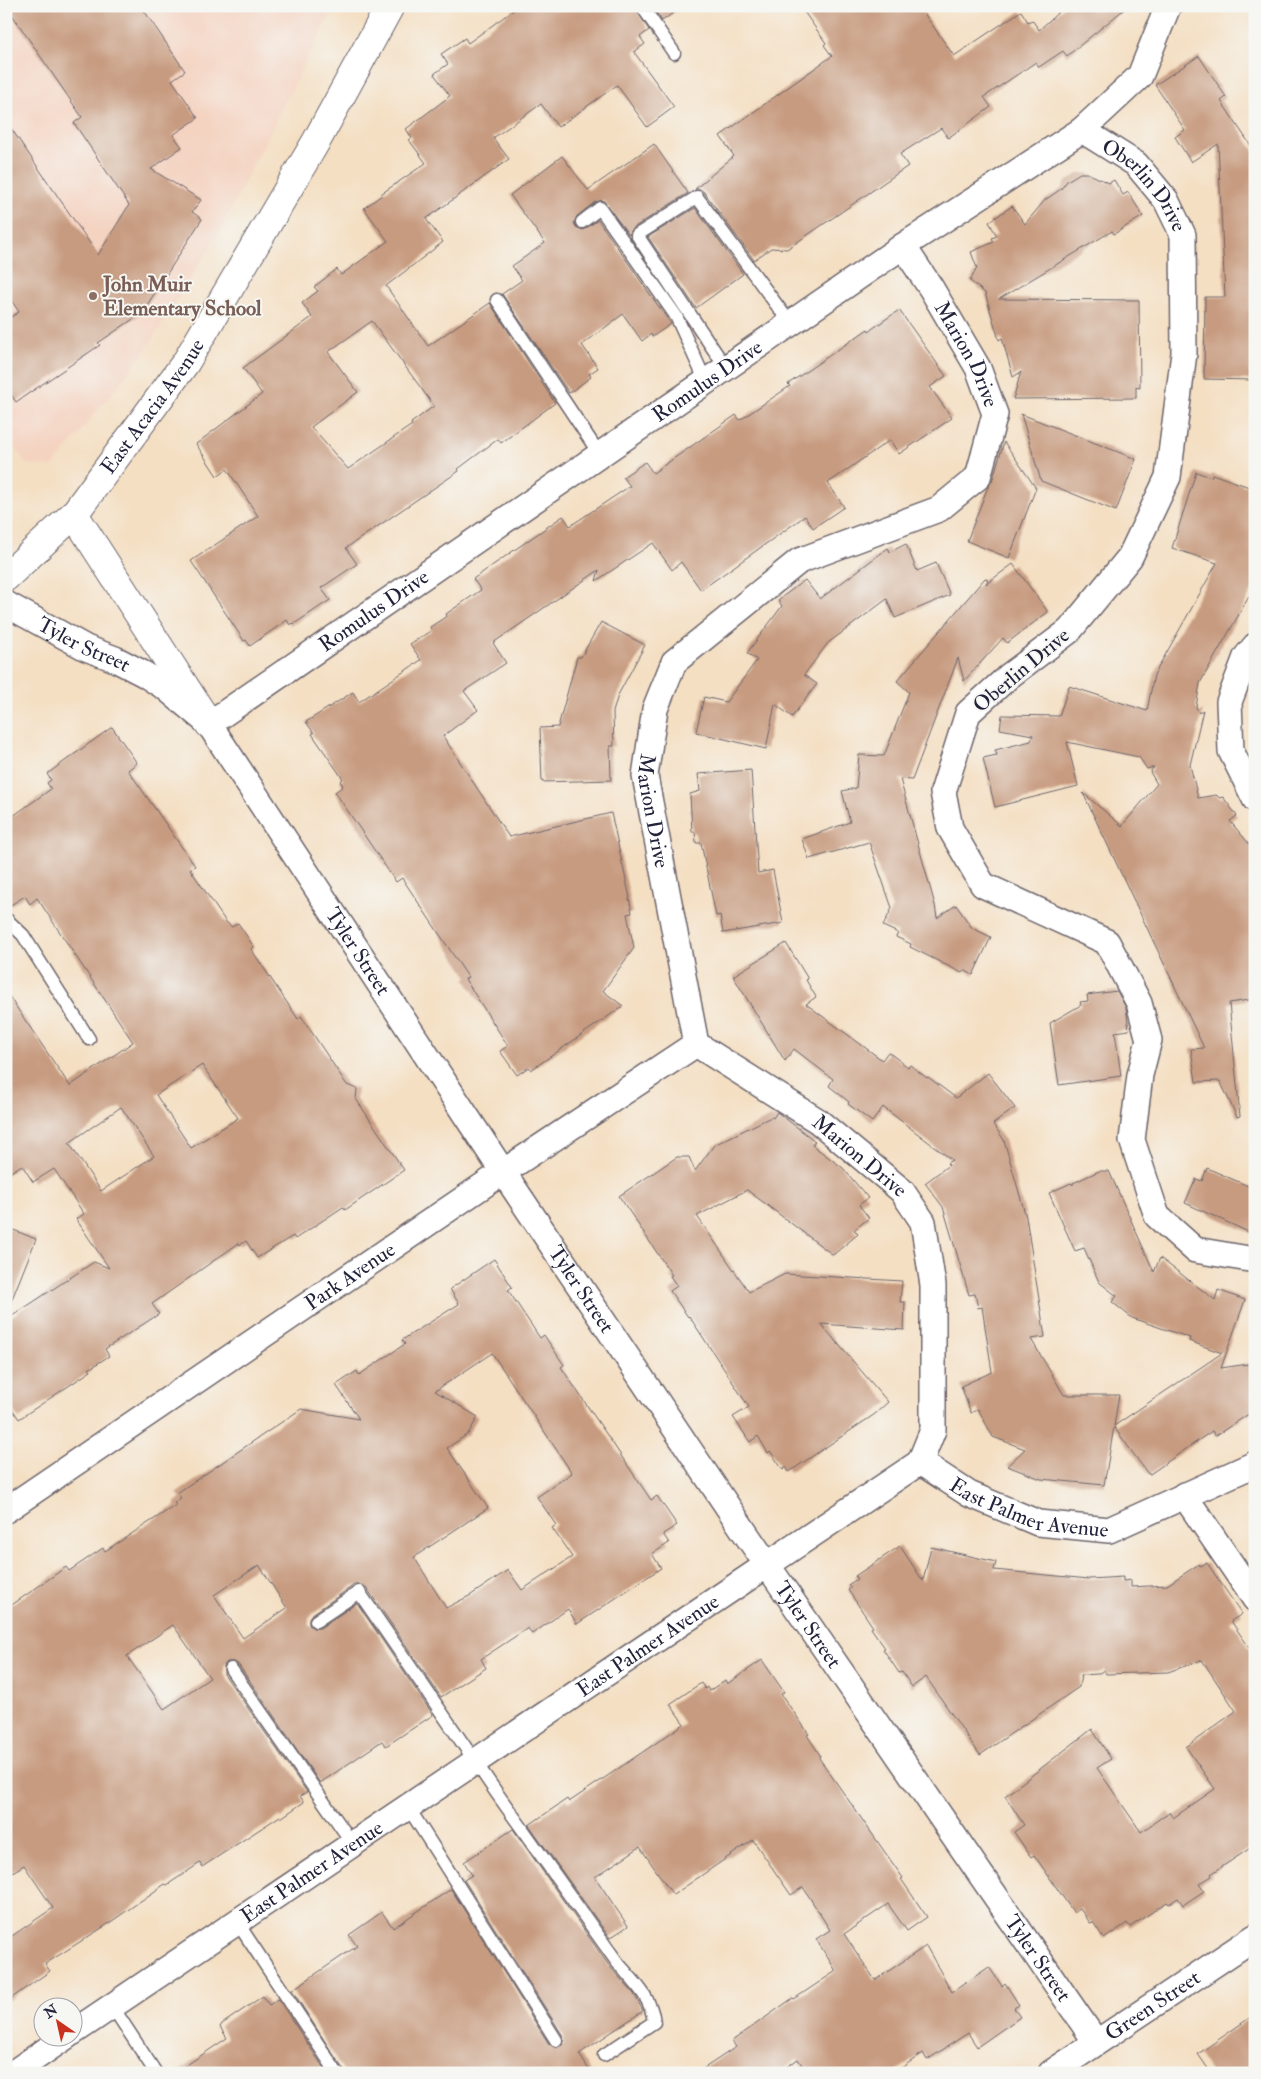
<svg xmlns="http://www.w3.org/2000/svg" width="1261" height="2079" viewBox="0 0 1261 2079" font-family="'IM FELL Double Pica',serif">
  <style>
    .built { fill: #f4d3c1 }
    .building { fill: #c79b80; fill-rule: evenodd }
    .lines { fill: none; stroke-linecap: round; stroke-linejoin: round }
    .service-casing { stroke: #6c646b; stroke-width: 15 }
    .minor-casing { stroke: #6c646b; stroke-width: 28 }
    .tertiary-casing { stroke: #6c646b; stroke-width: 30 }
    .service { stroke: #fff; stroke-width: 12 }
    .minor { stroke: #fff; stroke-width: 25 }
    .tertiary { stroke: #fff; stroke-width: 28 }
    .education-dot { fill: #8d6e63; stroke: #f6f6f2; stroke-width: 2 }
    .labels { text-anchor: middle; stroke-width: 4; stroke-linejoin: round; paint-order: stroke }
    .street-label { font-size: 21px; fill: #22223b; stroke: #f6f6f2 }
    .education-label { font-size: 21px; font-weight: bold; fill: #785e54; stroke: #f6f6f2; text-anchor: start }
  </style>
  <rect width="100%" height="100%" fill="#f6f6f2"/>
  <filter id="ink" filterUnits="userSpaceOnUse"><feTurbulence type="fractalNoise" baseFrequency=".02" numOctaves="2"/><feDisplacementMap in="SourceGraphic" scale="10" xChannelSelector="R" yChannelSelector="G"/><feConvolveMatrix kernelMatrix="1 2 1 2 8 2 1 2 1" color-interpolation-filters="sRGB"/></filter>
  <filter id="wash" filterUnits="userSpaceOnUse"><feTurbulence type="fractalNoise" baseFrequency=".0096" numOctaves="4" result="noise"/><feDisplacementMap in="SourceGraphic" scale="20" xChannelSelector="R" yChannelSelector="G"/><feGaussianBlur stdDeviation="1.12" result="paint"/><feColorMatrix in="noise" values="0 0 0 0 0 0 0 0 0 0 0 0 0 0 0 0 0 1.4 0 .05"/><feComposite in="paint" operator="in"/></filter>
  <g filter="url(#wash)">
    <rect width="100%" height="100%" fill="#f4dfc3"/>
    <path class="built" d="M6,6h332l-12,16 -109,214 -75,120 -90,111 -26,-3 -20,-31z"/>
    <g id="blocks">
      <g class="building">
        <path d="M6,6h135l44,65 -13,9 26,38 -25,17 9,12 -31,22 50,31 -9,12 10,7 -60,94 -44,30 2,2 -84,57 -10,-14v-68l13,-8 -13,-20v-171l92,134 31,-50 -55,-82 8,-6z"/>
        <path d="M519,6h115l15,24 -9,7 5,7 -11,8 40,55 -27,20 -30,-42 -59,42 -17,-23 -48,34 16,21 -83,60 17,23 -57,44 42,60 62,-43 65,100 -54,40 -3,-4 -40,30 1,2 -113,77 11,16 -36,24 9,12 -36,24 -1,-1 -3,2 -3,-5 -37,26 -4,-6 -2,1 -53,-80 67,-45 -31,-47 -10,7 -21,-32 66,-50 -19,-26 69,-51 -10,-14 16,-12 -4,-4 23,-18 4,6 47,-34 -24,-33 18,-13 -1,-1 45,-31 -17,-23 3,-2 -6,-9 44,-33 -16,-22 14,-10 -7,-10 24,-16 3,5zM372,321l62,85 -23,17 1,2 -64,44 -37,-42 47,-35 -30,-40z"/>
        <path d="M652,6h31l-21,15z"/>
        <path d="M800,6h119l35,50 67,-45 7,11 4,-2 7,10 25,-23 -1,-1h65l-61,50 -4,-5 -24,16 -3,-5 -52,35 7,10 -43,31 -7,-10 -41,26 8,12 -71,49 -50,34 -16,-1 -17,12 -50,-68 -4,-3h-5l39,-33 -14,-20 112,-80 -8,-11 2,-2z"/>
        <path d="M1199,56l27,41 -5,4 34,51 -1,228 -50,-1 1,-82h20l-7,-153 -27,18 -16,-25 10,-7 -30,-45z"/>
        <path d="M654,144l34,49 -55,35 -4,7 -26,-35 -8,2 -18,14 -3,7 2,4 7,3 15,-10 73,104 -19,13 -1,-3 -9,7 -19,-27 -41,31 16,23 -9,6 2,3 -22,16 -67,-99 20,-14 -10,-14 33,-23 -35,-48 52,-39 26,34z"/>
        <path d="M1080,173h7l22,10 5,-3 9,15 5,-3 15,24 -29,18 -2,-3 -113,68 140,1 1,88 -4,-1v11l-123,1 8,-27 -8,5 -11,-39 -3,2 -14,-47 -15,-12 7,-13 -6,-16 23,-10 -2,-4 5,-2 -8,-14 23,-16 13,18 20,-24 16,-11 6,-8z"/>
        <path d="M695,208l48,66 -47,34 -48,-71z"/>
        <path d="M899,310l47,66 -16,11 22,31 -53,36 -9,-14 -62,43 16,24 -31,21 -8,-12 -104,74 -20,-28 -9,8 -19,-27 -57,38 3,-11 -106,73 13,20 -42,28 14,19 -35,26 66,101 102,-24 19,85h-1l3,15 -5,1 7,34 -31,43 20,15 -92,64 -2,-3 -12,8 -17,-24 8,-5 -43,-67 3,-2 -66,-99 -6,4 -61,-90 8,-6 -3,-5 3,-2 -31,-45 2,-1 -8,-11 47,-30 6,10 62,-42 -11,-16 22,-14 -2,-3 17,-11 -1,-2 35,-24 -8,-11 90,-63 7,10 60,-40 -7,-9 22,-15 8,11 83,-58 4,5 50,-34 -2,-2 80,-55 1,2z"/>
        <path d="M1021,414l115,45 -20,52 -75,-30z"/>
        <path d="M1004,442l32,46 -27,70 -42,-17 20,-52 5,-8z"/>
        <path d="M1196,472l15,5 1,-3 43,15v97l-55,97 -4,24 3,6 4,-3 -13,55 8,33 18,-3 4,3 3,-1 14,19 -7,5 25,30v148l-26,4 11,113 -3,1 -17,-36 -24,1 -5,-33 13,-1 -121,-255 39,33 35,-42 -7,-12 4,-5 -7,2 -8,-12 -72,-15 11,44 -83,21 -12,-49 14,-3 -2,-5 36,-9 2,-6 -33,-6 2,-14 57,1 10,-30 78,25 7,-36 63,-112 -45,-15z"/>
        <path d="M906,544l11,27 19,-8 14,32 -55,23 -8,-19 -59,44 -24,32 13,9 -25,33 -17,-13 -9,45 -70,-17 8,-35 22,5 31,-42 -10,-7 35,-47 -4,-6 27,-20 15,19 68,-51 2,4z"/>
        <path d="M1013,564l35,48 -41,31 -4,-5 -39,43 -6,-23 -46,122 -12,-1 35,126 2,13 19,-13 16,23 19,9 -18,38 -9,-5 -2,3 -52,-26 1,-3 -15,-7 2,-4 -15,-7 9,-18 -23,-66 -60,17 -7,-20 48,-17 -8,-31 14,-3 3,-33 25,1 25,-64 -12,-11 88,-103 3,2 -2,4z"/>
        <path d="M601,622l44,23 -27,50 -5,17 1,34h-4l1,34 -69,2 -2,-54 18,-1 19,-70h4z"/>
        <path d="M112,727l25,36 -9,7 67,96 -5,3 36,53 6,5 6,-4 16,24 -3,2 47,70 3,-3 46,69 10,4 -1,10 48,71 -59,40 -2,-3 -48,32 -2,-3 -36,22 -11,-17 -6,4 -1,-2 -87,61 7,10 -54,35 4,7 -20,13 2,2 -72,48 -13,-19v-80l88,-58 15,6 -33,-49 8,-5 -30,-45 -21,13 -11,-17 -16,10v-183l64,94 63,-44 -96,-144 -7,6 -5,-8 -19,12v-87l45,-32 -4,-6 4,-3 -4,-6zM202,1065l36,53 -47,30 -35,-53zM121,1107l33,49 -53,35 -32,-48z"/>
        <path d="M751,770l7,103 15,-3 10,53 -60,10 -3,-18 -4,1 -15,-73h-5l-1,-11h-3l-2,-38 10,-3 -2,-17z"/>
        <path d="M786,943l22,36 -2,1 10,17 -10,7 76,56 6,-8 20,15 2,-2 17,13 1,-1 28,21 32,-25 27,35 -22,16 11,16 22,77 19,120 -14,2 33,56h55l-5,31 108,-73 -33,-12 1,-3 -58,-20 -20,-16 5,-6 -18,-14 -15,-34 -9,3 -26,-58 22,-10 2,2v-2l26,-12h10l45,101 6,-14 55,42 3,-10 27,10 -24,68 27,-4 7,10v36l-40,26 -3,-5 -62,43h-2l-34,-47 -10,58 -63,-6 -34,-13 18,-17 -32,-12 -15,-28 -7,4 -10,-27 31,-14 -10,-65 -4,1 -3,-14 -6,1 -26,-88 -18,-24 24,-18 -2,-2 5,-3 -69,-53 -11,15 -24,-18 1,-2 -20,-16 4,-7 -39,-30 -9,12 -52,-85z"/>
        <path d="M1117,991l9,17 3,22 -14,2 6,44 -62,9 -9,-62 31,-18 -1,-3 8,-1 -1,-6z"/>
        <path d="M777,1112l38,29 -3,4 31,23 25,30 -9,7 10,13 -15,12 4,4 -25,21 -86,-65 -50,26 52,76 36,-18 117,7 -2,21h5l-1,28 -83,-6 67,78 -13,12 -86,58 -3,-5 -3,3 -13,-19 -2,2 -10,-17 -8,6 -17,-25 16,-10 -60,-91 -1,1 -18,-26 7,-5 -7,-10 2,-1 -53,-79 58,-39h12l6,14 19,-26 57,-28 2,1z"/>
        <path d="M1207,1168l48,21v46l-70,-32 11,-24 6,2z"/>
        <path d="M6,1227l30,12 -28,70h-2z"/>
        <path d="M494,1259l18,28 -4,3 32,48 4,-3 20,30 -3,2 90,133 6,-4 20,29 -14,9 6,9 -17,11 9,14 -84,56 -9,-15 -36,25 -4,-6 -47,31 5,9 -45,29 -75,-110 -4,-2h-8l-43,30 -2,3v7l4,3h7l37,-25 76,112 -47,31 -4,-5 -62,42 -82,-119 -4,-2h-7l-3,4v8l83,118 -7,4 4,6 -23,16 -1,-2 -78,51 -2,-4 -33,22 -2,-1 -60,42 -60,38 5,7 -44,31v-62l47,-32 -29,-43 -18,11v-267l60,-42 3,4 34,-23 2,3 71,-46 -2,-2 7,-5 -4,-5 124,-84 58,10 -23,-34 21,-14 2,4 46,-31 -3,-4 57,-36 -9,-15zM492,1353l80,120 -35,24 19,28 -4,3 20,29 -50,33 -14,-20 -37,25 -25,13 -32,-51 74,-49 -41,-60 21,-14 10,-17 -43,-26zM259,1565l28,43 -44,30 -29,-43zM173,1625l37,53 -46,31 -37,-53z"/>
        <path d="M900,1546l23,35 8,-34 65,15 -2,8 95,9 34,-2v4l8,-1v7l36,-2 32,-21 1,2 7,-3 35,51 -11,7 24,35v189l-44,29 1,2 -13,8 5,7 -21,14 -5,-7 -9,6 -2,-2 -37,25 -3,-4 -23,16 -11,-17 -3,1 -10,-15 -6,5 -40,-58 -3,2 -17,-25 10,-7 -19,-29 87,-67 19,30 -14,9 44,64 28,-20 4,6 42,-29 -29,-42 50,-36 -34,-51 -34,12 -62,2 -2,-4 -6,4 -17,1 -2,12 -99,68 -54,-78 -14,10 -10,-15 -3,1 -16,-24 2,-1 -14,-20 2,-1 -25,-37 3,-2 -3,-3 9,-6 -2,-3z"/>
        <path d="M762,1660l22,32 -3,2 28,40 -2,1 13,20 -1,3 84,120 -2,1 26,38 -20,14 -19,-27 -44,30 31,46 51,-34 26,46 37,-25 13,19 3,-3 14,22 -5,3 6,9 -43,30 -9,-14 -41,27 -4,-7 -29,20h-87l-9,-14 -20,14h-81l39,-26 -4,-6 61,-43 1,1 42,-28 -20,-32 14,-9 -27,-43 -12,8 -38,-55 -80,55 -33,-48 -45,30 33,49 -18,12 -81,-113 38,-26 2,3 115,-78 -14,-20 31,-21 4,6 2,-2 2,4 16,-11 2,4z"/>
        <path d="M513,1829l97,138 24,27 9,17 -64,43 12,19h-246l-53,-83 65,-44 -8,-11 33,-23 11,16 58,-39 98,155 7,4 7,-4v-8l-99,-156 8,-5 -8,-13z"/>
        <path d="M263,1996l6,9 9,-6 49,74h-152l52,-35 -7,-11 2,-3z"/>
        <path d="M1255,2014v59h-44l-13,-19z"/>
      </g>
    </g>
  </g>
  <g filter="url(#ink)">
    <use href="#blocks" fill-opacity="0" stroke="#6c646b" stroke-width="1"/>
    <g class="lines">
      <defs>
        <g id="service">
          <path d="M642,6l32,47"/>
          <path d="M582,222l18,-14 76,108 30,66"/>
          <path d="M497,300l103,155"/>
          <path d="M726,368l-89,-133 60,-38 93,126"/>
          <path d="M6,919l17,16 66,104"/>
          <path d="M316,1621l43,-29 137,200 121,170c16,19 34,34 37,60l-50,33"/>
          <path d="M231,1669l122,175"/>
          <path d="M408,1807l148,233"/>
          <path d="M237,1922l100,151"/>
          <path d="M112,2006l44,67"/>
        </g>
        <g id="minor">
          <path id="s1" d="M1082,130l54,34 30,36 17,35 1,118 -16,124 -38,80 -61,74 -60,45 -41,37 -25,79 7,36 33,57 124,57 32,61 10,37 -9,35 -8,65 25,76 38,34 60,10"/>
          <path id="s2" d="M903,246l28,42 47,80 17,46 -17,63 -39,32 -140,52 -125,101 -19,47 -10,67 51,268 122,77 84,70 21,31 10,63v145l-13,32"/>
          <path id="s3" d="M6,604l80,44 29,11 29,15 22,14 43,36 294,448 245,365 348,505"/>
          <path d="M1255,646l-9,11 -17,45 2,49 24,48"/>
          <path id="s4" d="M209,724l694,-478 179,-116 58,-54 28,-70"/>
          <path id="s5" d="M920,1462l49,32 69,29 71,7 146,-66"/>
          <path d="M1184,1495l71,104"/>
          <path id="s6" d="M6,1510l497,-338 193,-128"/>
          <path id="s7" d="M72,2033l848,-571"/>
          <path d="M13,2073l54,-37"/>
          <path id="s8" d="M1051,2073l204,-136"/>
        </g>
        <g id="tertiary">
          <path d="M74,514l135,210"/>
          <path id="s9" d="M6,577l68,-63 112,-152 131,-222 73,-134"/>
        </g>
      </defs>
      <use href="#service" class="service-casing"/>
      <use href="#minor" class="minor-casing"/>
      <use href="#tertiary" class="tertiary-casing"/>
      <use href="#service" class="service"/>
      <use href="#minor" class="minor"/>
      <use href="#tertiary" class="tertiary"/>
    </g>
  </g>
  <circle class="education-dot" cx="93" cy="296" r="5"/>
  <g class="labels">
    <g class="street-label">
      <text dy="7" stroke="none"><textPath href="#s1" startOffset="85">Oberlin Drive</textPath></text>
      <text dy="7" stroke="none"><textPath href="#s2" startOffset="126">Marion Drive</textPath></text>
      <text dy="7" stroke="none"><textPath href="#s4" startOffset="605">Romulus Drive</textPath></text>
      <text dy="7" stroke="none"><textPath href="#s9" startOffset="226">East Acacia Avenue</textPath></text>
      <text dy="7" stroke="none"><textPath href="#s4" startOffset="200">Romulus Drive</textPath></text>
      <text dy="7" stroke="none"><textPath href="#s3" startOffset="88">Tyler Street</textPath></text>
      <text transform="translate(1021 670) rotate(-40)" y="7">Oberlin Drive</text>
      <text dy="7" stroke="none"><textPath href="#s2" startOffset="772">Marion Drive</textPath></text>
      <text dy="7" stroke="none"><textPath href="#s3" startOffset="509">Tyler Street</textPath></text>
      <text dy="7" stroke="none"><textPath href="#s2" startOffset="1208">Marion Drive</textPath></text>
      <text dy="7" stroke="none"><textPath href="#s6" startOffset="416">Park Avenue</textPath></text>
      <text dy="7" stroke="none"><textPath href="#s3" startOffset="914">Tyler Street</textPath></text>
      <text dy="7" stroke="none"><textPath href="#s5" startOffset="121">East Palmer Avenue</textPath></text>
      <text dy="7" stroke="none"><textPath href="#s3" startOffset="1319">Tyler Street</textPath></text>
      <text dy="7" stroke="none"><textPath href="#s7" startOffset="694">East Palmer Avenue</textPath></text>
      <text dy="7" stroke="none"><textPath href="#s7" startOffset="289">East Palmer Avenue</textPath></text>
      <text dy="7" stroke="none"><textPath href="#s3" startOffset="1724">Tyler Street</textPath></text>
      <text dy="7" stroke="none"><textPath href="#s8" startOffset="122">Green Street</textPath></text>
    </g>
    <g class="education-label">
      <text x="103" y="291">John Muir<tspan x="103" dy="24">Elementary School</tspan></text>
    </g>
  </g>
  <rect width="1261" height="2079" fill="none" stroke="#f6f6f2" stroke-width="25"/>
  <g transform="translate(58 2022) rotate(326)"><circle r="24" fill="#f6f6f2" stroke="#a1a1a9"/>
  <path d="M0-4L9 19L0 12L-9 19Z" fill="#c8321e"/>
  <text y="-8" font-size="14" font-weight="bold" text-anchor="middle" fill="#22223b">N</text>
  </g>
</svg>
